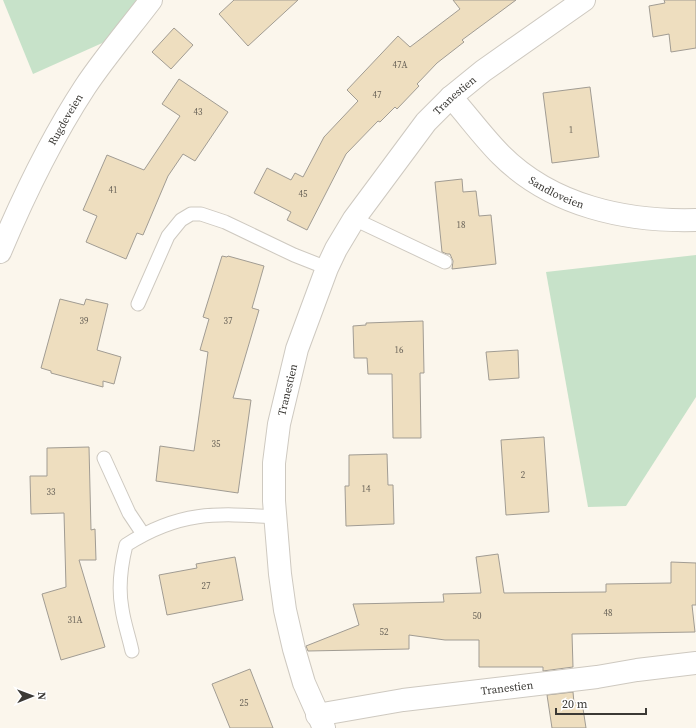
<svg xmlns="http://www.w3.org/2000/svg" width="696" height="728" viewBox="0 0 696 728" font-family="'Source Serif 4',serif">
  <style>
    .green { fill: #c7e2c9 }
    .building { fill: #eedebf; stroke: #a19c93 }
    .lines { fill: none; stroke-linecap: round; stroke-linejoin: round }
    .lane-casing { stroke: #cec9c0; stroke-width: 15 }
    .street-casing { stroke: #cec9c0; stroke-width: 24 }
    .lane { stroke: #fff; stroke-width: 13 }
    .street { stroke: #fff; stroke-width: 22 }
    .labels { text-anchor: middle; stroke-width: 3; stroke-linejoin: round; paint-order: stroke }
    .number-label { font-size: 9px; fill: #686258 }
    .street-label { font-size: 11px; fill: #3b3935; stroke: #fff }
  </style>
  <rect width="100%" height="100%" fill="#fbf6ec"/>
  <g class="green">
    <path d="M3,0h139l-33,40 -76,34z"/>
    <path d="M696,255v142l-70,109 -38,1 -42,-235z"/>
  </g>
  <g class="building">
    <path d="M234,0h64l-50,46 -29,-32z"/>
    <path d="M453,0h63l-54,40 2,2 -27,21 -20,21 2,2 -22,23 -2,-2 -15,15 -2,-1 -32,33 -39,76 -20,-10 4,-8 -37,-19 13,-25 24,12 4,-7 8,4 21,-40 34,-36 -11,-11 51,-54 12,11 50,-38z"/>
    <path d="M664,0h32v48l-25,4 -2,-18 -16,3 -4,-31 16,-3z"/>
    <path d="M174,28l19,17 -22,24 -19,-17z"/>
    <path d="M179,79l49,33 -33,49 -12,-7 -15,22 -25,59 -6,-2 -11,26 -40,-17 11,-26 -14,-6 24,-55 37,15 36,-54 -18,-12z"/>
    <path d="M590,87l9,70 -47,6 -9,-70z"/>
    <path d="M462,179l1,13 13,-1 3,25 12,-1 5,49 -44,5 1,-8 -3,-7h-3l-5,-2 -7,-70z"/>
    <path d="M222,256l5,1 1,-1 36,10 -12,42 7,2 -26,88 18,2 -13,93 -82,-12 4,-35 34,5 14,-99 -8,-2 9,-31 -6,-2z"/>
    <path d="M60,299l24,6 2,-6 22,5 -11,46 24,7 -7,27 -11,-3v6l-52,-14v-2l-10,-3z"/>
    <path d="M423,321l1,52h-4l1,65h-28l-1,-64h-24l-1,-16h-13l-1,-32 13,-1v-2z"/>
    <path d="M518,350l1,28 -30,2 -3,-28z"/>
    <path d="M544,437l5,75 -43,3 -5,-75z"/>
    <path d="M89,447l2,83 4,-1 1,31h-17l26,87 -44,13 -19,-66 24,-7 -2,-74 -33,1 -1,-38h17v-28z"/>
    <path d="M387,454l1,31h5l1,39 -48,2 -1,-40h4v-31z"/>
    <path d="M498,554l6,39 102,-1v-8l65,-1v-21l25,1v42h-4l3,27 -123,2 1,33 -30,4v-4h-64v-27h-34l-36,-5v14l-101,2 -2,-5 53,-21 -6,-21 91,-2 -1,-8 38,-1 -5,-36z"/>
    <path d="M235,557l8,43 -76,15 -8,-40 38,-7 -1,-4z"/>
    <path d="M250,669l23,59h-43l-18,-44z"/>
    <path d="M573,692l1,11 8,-1 4,26h-34l-5,-33z"/>
  </g>
  <g class="lines">
    <defs>
      <g id="lane">
        <path d="M354,219l91,43"/>
        <path d="M138,304l30,-68 13,-16 10,-6h10l24,8 69,33 33,13"/>
        <path d="M104,458l25,55 14,21"/>
        <path d="M132,651c-3,-14 -8,-28 -10,-42 -4,-21 -1,-44 4,-64 53,-34 89,-32 149,-28"/>
      </g>
      <g id="street">
        <path id="s1" d="M451,97c17,19 32,40 50,58 51,51 125,67 195,65"/>
        <path id="s2" d="M0,252c24,-57 51,-113 85,-165 20,-30 44,-58 66,-87"/>
        <path id="s3" d="M317,715l86,-15 194,-23 40,-7 59,-7"/>
        <path id="s4" d="M324,728l-20,-45 -10,-34 -9,-39 -5,-36 -6,-73v-38l5,-39 18,-75 30,-81 9,-19 18,-30 72,-97 25,-25 32,-26 101,-71"/>
      </g>
    </defs>
    <use href="#lane" class="lane-casing"/>
    <use href="#street" class="street-casing"/>
    <use href="#lane" class="lane"/>
    <use href="#street" class="street"/>
  </g>
  <g class="labels">
    <g class="number-label">
      <text x="400" y="68">47A</text>
      <text x="377" y="98">47</text>
      <text x="198" y="115">43</text>
      <text x="571" y="133">1</text>
      <text x="113" y="193">41</text>
      <text x="303" y="197">45</text>
      <text x="461" y="228">18</text>
      <text x="84" y="324">39</text>
      <text x="228" y="324">37</text>
      <text x="399" y="353">16</text>
      <text x="216" y="447">35</text>
      <text x="523" y="478">2</text>
      <text x="366" y="492">14</text>
      <text x="51" y="495">33</text>
      <text x="206" y="589">27</text>
      <text x="608" y="616">48</text>
      <text x="477" y="619">50</text>
      <text x="75" y="623">31A</text>
      <text x="384" y="635">52</text>
      <text x="244" y="706">25</text>
    </g>
    <g class="street-label">
      <text dy="4" stroke="none"><textPath href="#s4" startOffset="691">Tranestien</textPath></text>
      <text dy="4" stroke="none"><textPath href="#s2" startOffset="148">Rugdeveien</textPath></text>
      <text dy="4" stroke="none"><textPath href="#s1" startOffset="144">Sandloveien</textPath></text>
      <text dy="4" stroke="none"><textPath href="#s4" startOffset="347">Tranestien</textPath></text>
      <text dy="4" stroke="none"><textPath href="#s3" startOffset="192">Tranestien</textPath></text>
    </g>
  </g>
  <g transform="translate(32 696) rotate(89)" stroke="#ffffff" stroke-width="3" paint-order="stroke">
  <path d="M0-3L7 15L0 10L-7 15Z" fill="#3b3935"/>
  <text y="-6" font-size="11" font-weight="bold" text-anchor="middle" fill="#3b3935">N</text>
  </g>
  <path d="M556 708v6h90v-6" fill="none" stroke="#3b3935" stroke-width="2"/>
  <text x="562" y="708" font-size="12" fill="#3b3935" stroke="#ffffff" stroke-width="3" paint-order="stroke">20 m</text>
</svg>
